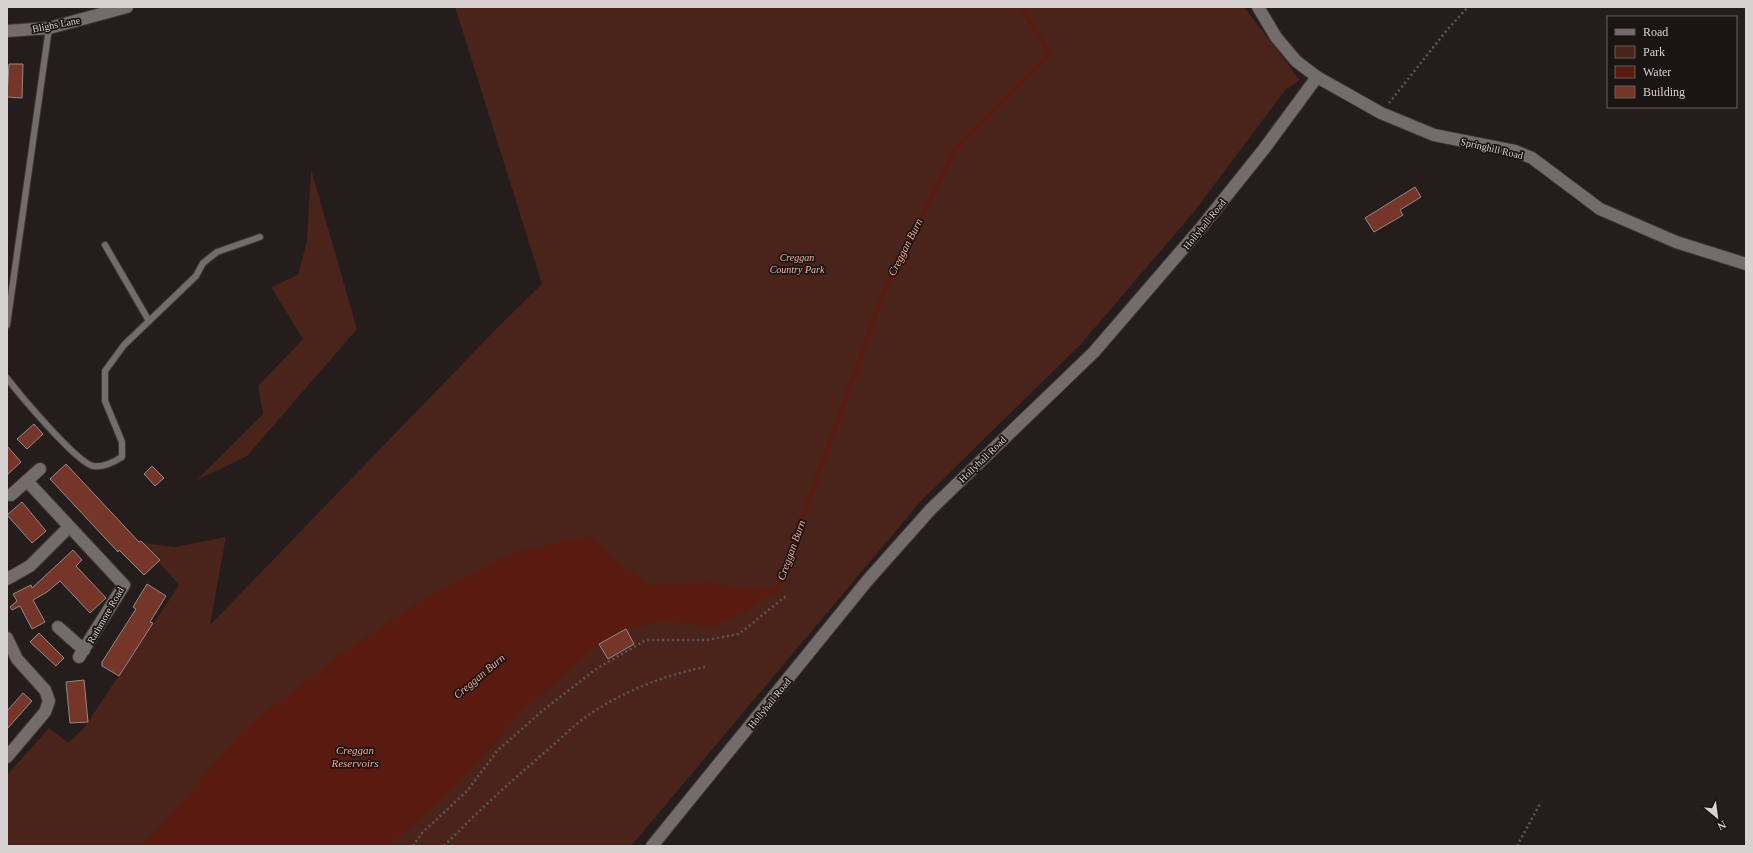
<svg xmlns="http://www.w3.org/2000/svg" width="1753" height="853" viewBox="0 0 1753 853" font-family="Georgia,serif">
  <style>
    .green { fill: #4a231a }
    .water { fill: #591b0f }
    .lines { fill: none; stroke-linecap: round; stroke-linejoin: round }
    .stream { stroke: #591b0f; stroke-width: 4 }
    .building { fill: #753528; stroke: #928a88 }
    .lane-casing { stroke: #3d3837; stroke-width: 8 }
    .street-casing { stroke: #3d3837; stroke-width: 14 }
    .path { stroke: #5d5756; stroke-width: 2.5; stroke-dasharray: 2 3; stroke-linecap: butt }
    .lane { stroke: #746c6a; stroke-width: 6 }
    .street { stroke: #746c6a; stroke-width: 12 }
    .labels { text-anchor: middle; stroke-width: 3.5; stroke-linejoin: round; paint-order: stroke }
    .street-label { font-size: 10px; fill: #d6d2d1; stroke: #1a1413 }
    .park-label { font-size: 10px; font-style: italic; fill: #f4b7a9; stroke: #1a1413 }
    .water-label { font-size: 11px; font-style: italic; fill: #f8a896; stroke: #1a1413 }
  </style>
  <rect width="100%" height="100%" fill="#241d1c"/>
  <g class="green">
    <path d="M455,7h789l56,73 -14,9 -93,124 -112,131 -160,157 -290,345h-624v-71l42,-47 19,15 16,-15 95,-143 -37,-42 33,4 51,-10 -16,88 292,-302 40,-39z"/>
    <path d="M311,169l46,160 -110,127 -50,24 66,-66 -5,-28 45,-47 -32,-52 27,-12 9,-34z"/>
  </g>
  <path class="water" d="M590,536l24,23 35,26 60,-2 67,8 -31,21 -32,15 -48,-6 -39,8 -27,15 -77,67 -63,72 -71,63h-247l21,-21 82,-97 99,-75 82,-55 87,-45z"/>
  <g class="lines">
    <path class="stream" d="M770,592l6,-1 110,-305 68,-135 95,-97 -26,-45v-2"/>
  </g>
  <g class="building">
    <path d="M9,64h14l-1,34 -15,-1z"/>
    <path d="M1415,187l6,10 -21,13 3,5 -29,17 -9,-14z"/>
    <path d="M34,424l9,10 -16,15 -10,-10z"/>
    <path d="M7,446l14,16 -14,13z"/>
    <path d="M66,464l73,78 2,-1 19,19 -16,15 -25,-25 -1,2 -68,-73z"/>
    <path d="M152,466l12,12 -9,8 -11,-12z"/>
    <path d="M22,502l24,29 -14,12 -25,-28z"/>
    <path d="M73,550l9,10 -6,6 30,32 -16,15 -30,-32 -13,11 -14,8 12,22 -13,7 -12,-23 -8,4 -2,-3 7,-6 -4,-7 18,-9 1,3z"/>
    <path d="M147,584l19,12 -16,26 3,1 -34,53 -17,-10v-4l34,-53 -3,-2z"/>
    <path d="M626,629l8,15 -26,15 -9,-15z"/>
    <path d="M39,633l25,25 -8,8 -26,-24z"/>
    <path d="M84,680l4,42 -18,1 -4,-41z"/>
    <path d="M23,693l9,8 -25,28v-18z"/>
  </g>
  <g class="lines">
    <defs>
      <g id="lane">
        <path d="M105,245l44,76"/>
        <path d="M7,325l42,-297"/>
        <path d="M7,378c12,16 69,84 86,88 10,2 21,-4 29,-9v-15l-17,-41v-30l19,-26 72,-69 7,-13 14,-11 43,-15"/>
      </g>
      <g id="street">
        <path d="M1258,7l18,30 20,24 21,16 64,36 53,22 81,16 17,7 68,51 76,33 70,22"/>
        <path d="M7,31l42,-3 78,-21"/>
        <path d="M27,481l97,104 -45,72"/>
        <path d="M11,495l29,-26"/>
        <path d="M7,579l23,-13 39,-39"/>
        <path d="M58,627l26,23"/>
        <path d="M7,638l10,21 28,31 4,11 -4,11 -38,45"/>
        <path d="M652,846l215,-265 64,-72 163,-157 106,-123 64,-80 53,-72"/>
      </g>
    </defs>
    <use href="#lane" class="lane-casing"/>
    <use href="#street" class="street-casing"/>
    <g class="path">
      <path d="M1389,103l58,-73 21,-23"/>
      <path d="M413,846l9,-13 45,-42 30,-40 44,-39 55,-43 50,-29h60l33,-6 47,-38"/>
      <path d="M444,846c32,-33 65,-63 100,-93 15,-13 30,-28 46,-39 34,-23 75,-39 115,-47"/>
      <path d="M1517,846l24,-44"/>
    </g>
    <use href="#lane" class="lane"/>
    <use href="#street" class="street"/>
  </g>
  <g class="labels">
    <g class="street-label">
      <text transform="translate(56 24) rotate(-11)" y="4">Blighs Lane</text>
      <text transform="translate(1492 148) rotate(13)" y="4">Springhill Road</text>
      <text transform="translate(1204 224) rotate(-51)" y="4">Hollyhall Road</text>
      <text transform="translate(982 459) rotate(-44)" y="4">Hollyhall Road</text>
      <text transform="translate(105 615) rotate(-60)" y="4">Rathmore Road</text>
      <text transform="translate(769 703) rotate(-51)" y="4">Hollyhall Road</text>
    </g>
    <g class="park-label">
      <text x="797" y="261">Creggan<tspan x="797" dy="12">Country Park</tspan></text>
    </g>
    <g class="water-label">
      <text transform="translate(905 247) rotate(-63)" y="4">Creggan Burn</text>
      <text transform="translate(791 550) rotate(-70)" y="4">Creggan Burn</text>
      <text transform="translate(479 676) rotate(-40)" y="4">Creggan Burn</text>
      <text x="355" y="754">Creggan<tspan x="355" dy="13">Reservoirs</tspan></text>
    </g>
  </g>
  <rect width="1753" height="853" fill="none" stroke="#d6d2d1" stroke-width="16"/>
  <rect x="1607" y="16" width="130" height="92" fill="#1a1413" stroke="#65605f"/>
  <rect x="1615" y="29" width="20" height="6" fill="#746c6a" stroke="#65605f"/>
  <text x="1643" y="36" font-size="12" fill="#d6d2d1">Road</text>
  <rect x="1615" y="46" width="20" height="12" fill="#4a231a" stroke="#65605f"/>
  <text x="1643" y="56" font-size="12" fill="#d6d2d1">Park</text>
  <rect x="1615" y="66" width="20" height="12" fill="#591b0f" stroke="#65605f"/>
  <text x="1643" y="76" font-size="12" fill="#d6d2d1">Water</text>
  <rect x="1615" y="86" width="20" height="12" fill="#753528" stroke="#65605f"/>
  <text x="1643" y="96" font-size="12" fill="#d6d2d1">Building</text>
  <g transform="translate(1717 817) rotate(151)" stroke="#1a1413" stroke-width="3" paint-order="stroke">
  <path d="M0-3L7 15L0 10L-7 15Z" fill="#d6d2d1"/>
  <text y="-6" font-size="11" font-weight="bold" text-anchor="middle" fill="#d6d2d1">N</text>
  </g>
</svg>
